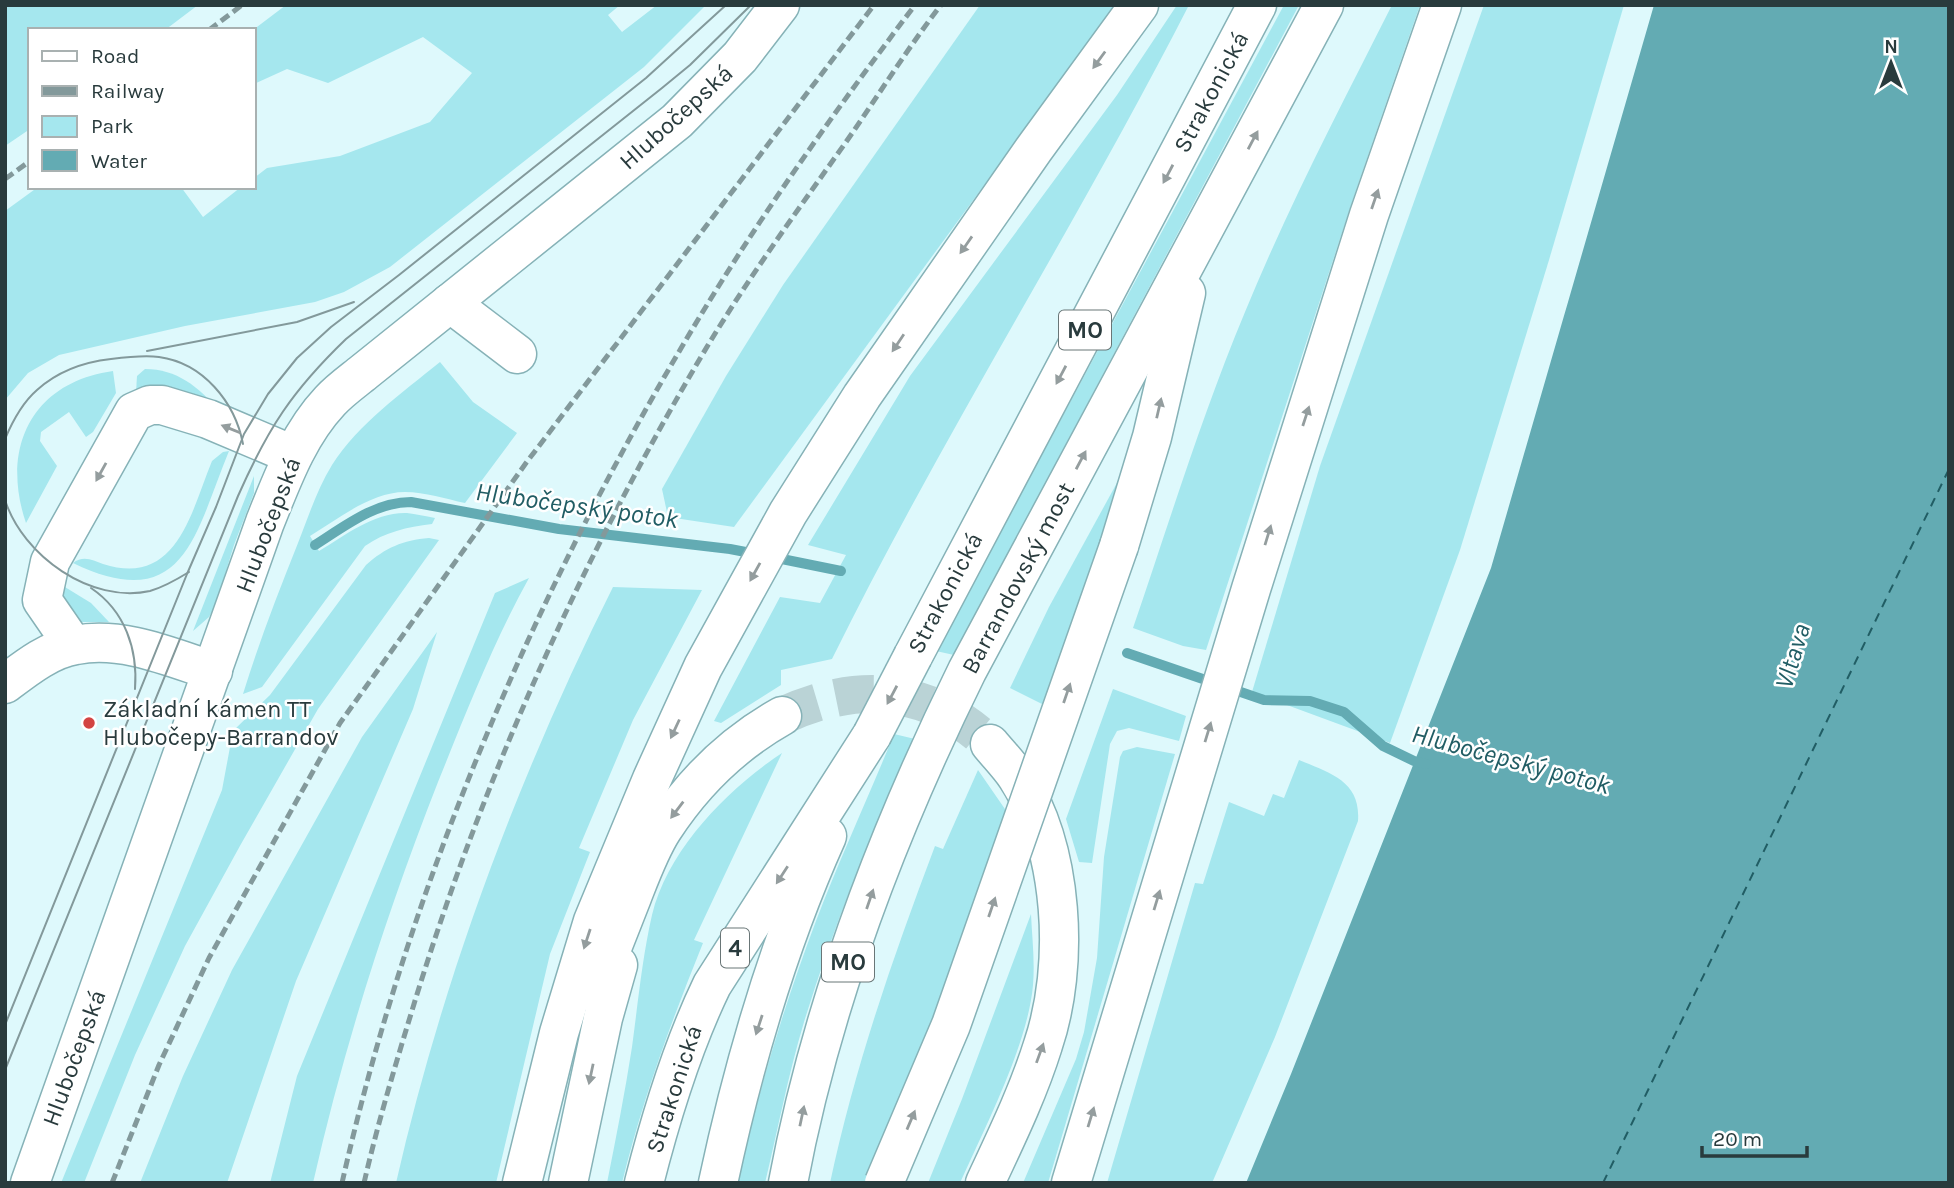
<svg xmlns="http://www.w3.org/2000/svg" width="1954" height="1188" viewBox="0 0 1954 1188" font-family="Karla,sans-serif">
  <style>
    .green { fill: #a5e7ee }
    .water { fill: #63abb3 }
    .lines { fill: none; stroke-linecap: round; stroke-linejoin: round }
    .stream { stroke: #63abb3; stroke-width: 10 }
    .ferry { stroke: #215d64; stroke-width: 2; stroke-dasharray: 9 7; stroke-linecap: butt }
    .major-tunnel { stroke: #bad3d6; stroke-width: 38; stroke-dasharray: 38 19; stroke-linecap: butt }
    .minor-casing { stroke: #86b2b7; stroke-width: 41 }
    .major-casing { stroke: #86b2b7; stroke-width: 41 }
    .minor { stroke: #fff; stroke-width: 38 }
    .major { stroke: #fff; stroke-width: 38 }
    .tram { stroke: #83999b; stroke-width: 2 }
    .rail { stroke: #83999b; stroke-width: 5; stroke-dasharray: 10 5; stroke-linecap: butt }
    .major-bridge-casing { stroke: #86b2b7; stroke-width: 41; stroke-linecap: butt }
    .major-bridge { stroke: #fff; stroke-width: 38 }
    .oneway { fill: #949d9e }
    .poi-dot { fill: #d34442; stroke: #fff; stroke-width: 2.5 }
    .labels { text-anchor: middle; stroke-width: 5; stroke-linejoin: round; paint-order: stroke }
    .shield { fill: #fff; stroke: #697677; stroke-width: 2 }
    .shield-label { font-size: 23px; font-weight: bold; fill: #293b3d }
    .street-label { font-size: 24px; fill: #293b3d; stroke: #fff }
    .poi-label { font-size: 24px; fill: #293b3d; stroke: #fff; text-anchor: start }
    .water-label { font-size: 26px; font-style: italic; fill: #215d64; stroke: #fff }
  </style>
  <rect width="100%" height="100%" fill="#def9fc"/>
  <g class="green">
    <path d="M5,5h193l-33,25h-135v99l-25,17z"/>
    <path d="M286,5h334l-12,10 14,17 35,-27h49l-62,62 -254,200 -46,25 -29,10 -130,24 -126,29 -31,18 -23,27v-189l33,-24h143l22,30 38,-30h13v-9l13,-10 73,-12 90,-34 42,-49 -49,-36 -95,46 -41,-14 -33,15 -1,-54z"/>
    <path d="M980,5h136l-382,522 -66,-10 -6,-28 64,-113 57,-91z"/>
    <path d="M1177,5h12c-113,221 -247,431 -357,654l-51,11v15l-60,38 -7,-2 66,-124 40,6 26,-48 -38,-10 102,-169 207,-281z"/>
    <path d="M1284,5h15l-345,650 -18,-4z"/>
    <path d="M1392,5h28l-67,194 -147,451 -23,-4 -50,-18c36,-105 69,-213 112,-316 43,-105 96,-206 147,-307z"/>
    <path d="M1484,5h140l-75,255 -89,290 -70,193 -138,-51 68,-226z"/>
    <path d="M440,362l33,40 44,31 -52,70c-19,-4 -40,-11 -60,-11 -34,0 -67,27 -95,44l9,15c27,-16 55,-39 88,-38 9,1 18,3 28,5l-3,6c-25,3 -47,8 -67,22l-103,141 -19,7c16,-52 35,-101 55,-151 10,-25 19,-54 34,-78 27,-42 70,-72 108,-103z"/>
    <path d="M145,369c32,0 53,18 73,40l-82,-16 1,-17z"/>
    <path d="M113,371l3,22 -23,39 -7,5 -17,-25 -28,20 -1,9 17,25 -31,57c-26,-76 7,-141 87,-152z"/>
    <path d="M229,451c-34,82 -44,166 -156,112 10,-8 20,-3 30,1 74,24 88,-52 109,-103l11,-9z"/>
    <path d="M1124,470l5,3 -83,233 -36,-18 39,-81z"/>
    <path d="M254,476v17l-20,52 -18,59 -7,13 -16,14z"/>
    <path d="M429,538l10,2 -121,169 -77,135 -56,102 -50,109 -51,128h-23l161,-393 11,-59 37,-36 96,-130c19,-17 37,-25 63,-27z"/>
    <path d="M529,578c-36,65 -63,135 -91,204 -51,130 -94,264 -125,401h-43l27,-107 198,-483z"/>
    <path d="M60,584l31,19 18,19h-28l-19,-25z"/>
    <path d="M613,587l89,3 -69,130 -54,128 11,4 -40,102 -54,229h-100c47,-206 123,-408 217,-596z"/>
    <path d="M437,632l-24,77 -117,272 -69,202h-87l43,-107 49,-106 130,-233z"/>
    <path d="M1113,689l73,27 -7,25 -50,-13 -12,3 -7,13 -18,119 -13,-1 -13,-43z"/>
    <path d="M894,734l21,5c-43,91 -81,186 -111,283 -16,53 -26,107 -39,161h-27c19,-89 46,-177 78,-262 24,-63 53,-125 78,-187z"/>
    <path d="M1137,747l38,7 -127,429h-25l53,-124 8,-27 13,-74 7,-101 16,-100 3,-6z"/>
    <path d="M782,753l-88,187 9,3c-32,79 -61,158 -81,240h-15c9,-45 18,-91 25,-136 6,-44 10,-88 20,-132 16,-66 76,-126 130,-162z"/>
    <path d="M1299,760c31,13 62,21 59,61l-83,216 -63,146h-105l88,-300 8,1 26,-82 35,14 9,-22 11,4z"/>
    <path d="M978,770l29,42 -88,250 -52,121h-37c25,-117 63,-226 105,-337l8,3z"/>
    <path d="M1031,914c1,23 4,47 2,71 -5,59 -48,142 -73,198h-32l34,-84z"/>
  </g>
  <path class="water" d="M1654,5h295v1178h-703l45,-109 200,-506z"/>
  <g class="lines">
    <g class="stream">
      <path d="M315,545c30,-19 60,-43 96,-43l148,27 171,20 26,5"/>
      <path d="M772,557l69,14"/>
      <path d="M1127,653l137,47 46,1 34,11 39,34 31,15 12,3"/>
    </g>
    <path class="ferry" d="M1603,1183l346,-714"/>
    <path class="major-tunnel" d="M782,716c75,-35 146,-30 208,28"/>
    <defs>
      <g id="minor">
        <path d="M450,303l67,51"/>
        <path d="M73,645l-31,-45 8,-38 84,-150 16,-7h12l46,14 85,36"/>
        <path d="M5,684c21,-16 45,-35 71,-39 46,-9 94,12 137,26"/>
        <path d="M30,1183l235,-661c17,-42 33,-87 65,-121 10,-11 23,-20 34,-29l313,-251 63,-64 40,-52"/>
      </g>
      <g id="major">
        <path d="M1119,546l33,-109 34,-144"/>
        <path d="M913,656l344,-651"/>
        <path d="M595,991c12,-31 25,-63 37,-94 9,-23 18,-48 31,-68 30,-46 71,-86 119,-113"/>
        <path d="M522,1183l37,-150 34,-112 59,-142 51,-112 85,-154 74,-117 172,-247 105,-144"/>
        <path d="M568,1183l35,-165 15,-53"/>
        <path d="M644,1183c17,-67 38,-136 68,-198l160,-250"/>
        <path d="M718,1183c25,-117 60,-238 109,-347"/>
        <path d="M788,1183c33,-176 100,-352 179,-512l357,-666"/>
        <path d="M985,1183c21,-45 43,-90 58,-138 27,-80 21,-196 -26,-268 -8,-12 -18,-22 -27,-33"/>
        <path d="M1071,1183l180,-594 118,-374 73,-210"/>
      </g>
    </defs>
    <use href="#minor" class="minor-casing"/>
    <use href="#major" class="major-casing"/>
    <use href="#minor" class="minor"/>
    <use href="#major" class="major"/>
    <g class="tram">
      <path d="M147,351l150,-29 57,-20"/>
      <path d="M5,439c8,-19 17,-36 32,-49 21,-19 47,-28 74,-31 16,-2 32,-4 48,-2 44,6 76,45 84,87"/>
      <path d="M5,500c18,56 86,104 145,91 14,-4 26,-11 39,-19"/>
      <path d="M91,588c34,23 47,61 44,101"/>
      <path d="M5,1025l182,-451 29,-67 28,-73 24,-40 29,-36 34,-31 68,-52 247,-197 80,-73"/>
      <path d="M5,1070l233,-574c30,-68 54,-105 108,-157l316,-251 28,-23 61,-60"/>
    </g>
    <g class="rail">
      <path d="M209,30l33,-25"/>
      <path d="M5,179l25,-18"/>
      <path d="M112,1183l47,-118 50,-107 131,-235 186,-260 348,-458"/>
      <path d="M342,1183c66,-292 186,-575 338,-833 70,-120 151,-234 235,-345"/>
      <path d="M364,1183c14,-61 32,-120 50,-179 69,-225 165,-439 284,-642 45,-77 97,-148 148,-220 32,-46 61,-93 95,-137"/>
    </g>
    <defs>
      <g id="major-bridge">
        <path d="M872,735l41,-79"/>
        <path d="M884,1183l67,-158 168,-479"/>
      </g>
    </defs>
    <use href="#major-bridge" class="major-bridge-casing"/>
    <use href="#major-bridge" class="major-bridge"/>
  </g>
  <defs><path id="oneway-solid" d="M-6-.8H1V-3.2L6.5 0L1 3.2V.8H-6Z" transform="scale(1.75)"/></defs>
  <g class="oneway">
    <use href="#oneway-solid" transform="translate(1099 60) rotate(126)"/>
    <use href="#oneway-solid" transform="translate(1253 140) rotate(-62)"/>
    <use href="#oneway-solid" transform="translate(1168 174) rotate(118)"/>
    <use href="#oneway-solid" transform="translate(1375 199) rotate(-71)"/>
    <use href="#oneway-solid" transform="translate(966 245) rotate(125)"/>
    <use href="#oneway-solid" transform="translate(898 343) rotate(124)"/>
    <use href="#oneway-solid" transform="translate(1061 375) rotate(118)"/>
    <use href="#oneway-solid" transform="translate(1159 408) rotate(-77)"/>
    <use href="#oneway-solid" transform="translate(1306 416) rotate(-72)"/>
    <use href="#oneway-solid" transform="translate(231 429) rotate(-158)"/>
    <use href="#oneway-solid" transform="translate(1081 460) rotate(-62)"/>
    <use href="#oneway-solid" transform="translate(101 472) rotate(119)"/>
    <use href="#oneway-solid" transform="translate(1268 535) rotate(-73)"/>
    <use href="#oneway-solid" transform="translate(755 572) rotate(119)"/>
    <use href="#oneway-solid" transform="translate(1067 693) rotate(-71)"/>
    <use href="#oneway-solid" transform="translate(892 695) rotate(118)"/>
    <use href="#oneway-solid" transform="translate(675 729) rotate(115)"/>
    <use href="#oneway-solid" transform="translate(1208 732) rotate(-73)"/>
    <use href="#oneway-solid" transform="translate(677 810) rotate(127)"/>
    <use href="#oneway-solid" transform="translate(782 875) rotate(123)"/>
    <use href="#oneway-solid" transform="translate(870 899) rotate(-71)"/>
    <use href="#oneway-solid" transform="translate(1157 900) rotate(-73)"/>
    <use href="#oneway-solid" transform="translate(992 907) rotate(-71)"/>
    <use href="#oneway-solid" transform="translate(587 939) rotate(108)"/>
    <use href="#oneway-solid" transform="translate(759 1025) rotate(108)"/>
    <use href="#oneway-solid" transform="translate(1040 1053) rotate(-70)"/>
    <use href="#oneway-solid" transform="translate(591 1074) rotate(102)"/>
    <use href="#oneway-solid" transform="translate(802 1116) rotate(-78)"/>
    <use href="#oneway-solid" transform="translate(1091 1117) rotate(-73)"/>
    <use href="#oneway-solid" transform="translate(911 1120) rotate(-67)"/>
  </g>
  <circle class="poi-dot" cx="89" cy="723" r="7"/>
  <g class="labels">
    <g class="shield">
      <rect x="1059" y="310.5" width="52" height="39" rx="5"/>
      <rect x="721" y="928.5" width="28" height="39" rx="5"/>
      <rect x="822" y="942.5" width="52" height="39" rx="5"/>
    </g>
    <g class="shield-label">
      <text x="1085" y="338">MO</text>
      <text x="735" y="956">4</text>
      <text x="848" y="970">MO</text>
    </g>
    <g class="street-label">
      <text transform="translate(1211 92) rotate(-62)" y="8">Strakonická</text>
      <text transform="translate(676 117) rotate(-42)" y="8">Hlubočepská</text>
      <text transform="translate(268 525) rotate(-69)" y="8">Hlubočepská</text>
      <text transform="translate(1018 578) rotate(-62)" y="8">Barrandovský most</text>
      <text transform="translate(945 593) rotate(-62)" y="8">Strakonická</text>
      <text transform="translate(74 1058) rotate(-70)" y="8">Hlubočepská</text>
      <text transform="translate(674 1089) rotate(-72)" y="8">Strakonická</text>
    </g>
    <g class="poi-label">
      <text x="103" y="717">Základní kámen TT<tspan x="103" dy="28">Hlubočepy-Barrandov</tspan></text>
    </g>
    <g class="water-label">
      <text transform="translate(577 505) rotate(8)" y="9">Hlubočepský potok</text>
      <text transform="translate(1792 656) rotate(-73)" y="9">Vltava</text>
      <text transform="translate(1511 759) rotate(15)" y="9">Hlubočepský potok</text>
    </g>
  </g>
  <rect width="1954" height="1188" fill="none" stroke="#293b3d" stroke-width="14"/>
  <rect x="28" y="28" width="228" height="161" fill="#ffffff" stroke="#a9b1b1" stroke-width="2"/>
  <rect x="42" y="51" width="35" height="10" fill="#ffffff" stroke="#a9b1b1" stroke-width="2"/>
  <text x="91" y="63" font-size="21" fill="#293b3d">Road</text>
  <rect x="42" y="86" width="35" height="10" fill="#83999b" stroke="#a9b1b1" stroke-width="2"/>
  <text x="91" y="98" font-size="21" fill="#293b3d">Railway</text>
  <rect x="42" y="116" width="35" height="21" fill="#a5e7ee" stroke="#a9b1b1" stroke-width="2"/>
  <text x="91" y="133" font-size="21" fill="#293b3d">Park</text>
  <rect x="42" y="150" width="35" height="21" fill="#63abb3" stroke="#a9b1b1" stroke-width="2"/>
  <text x="91" y="168" font-size="21" fill="#293b3d">Water</text>
  <g transform="translate(1891 63)" stroke="#ffffff" stroke-width="5" paint-order="stroke">
  <path d="M0-5L12 26L0 18L-12 26Z" fill="#293b3d"/>
  <text y="-10" font-size="19" font-weight="bold" text-anchor="middle" fill="#293b3d">N</text>
  </g>
  <path d="M1702 1146v10h105v-10" fill="none" stroke="#293b3d" stroke-width="3.5"/>
  <text x="1713" y="1146" font-size="21" fill="#293b3d" stroke="#ffffff" stroke-width="5" paint-order="stroke">20 m</text>
</svg>
